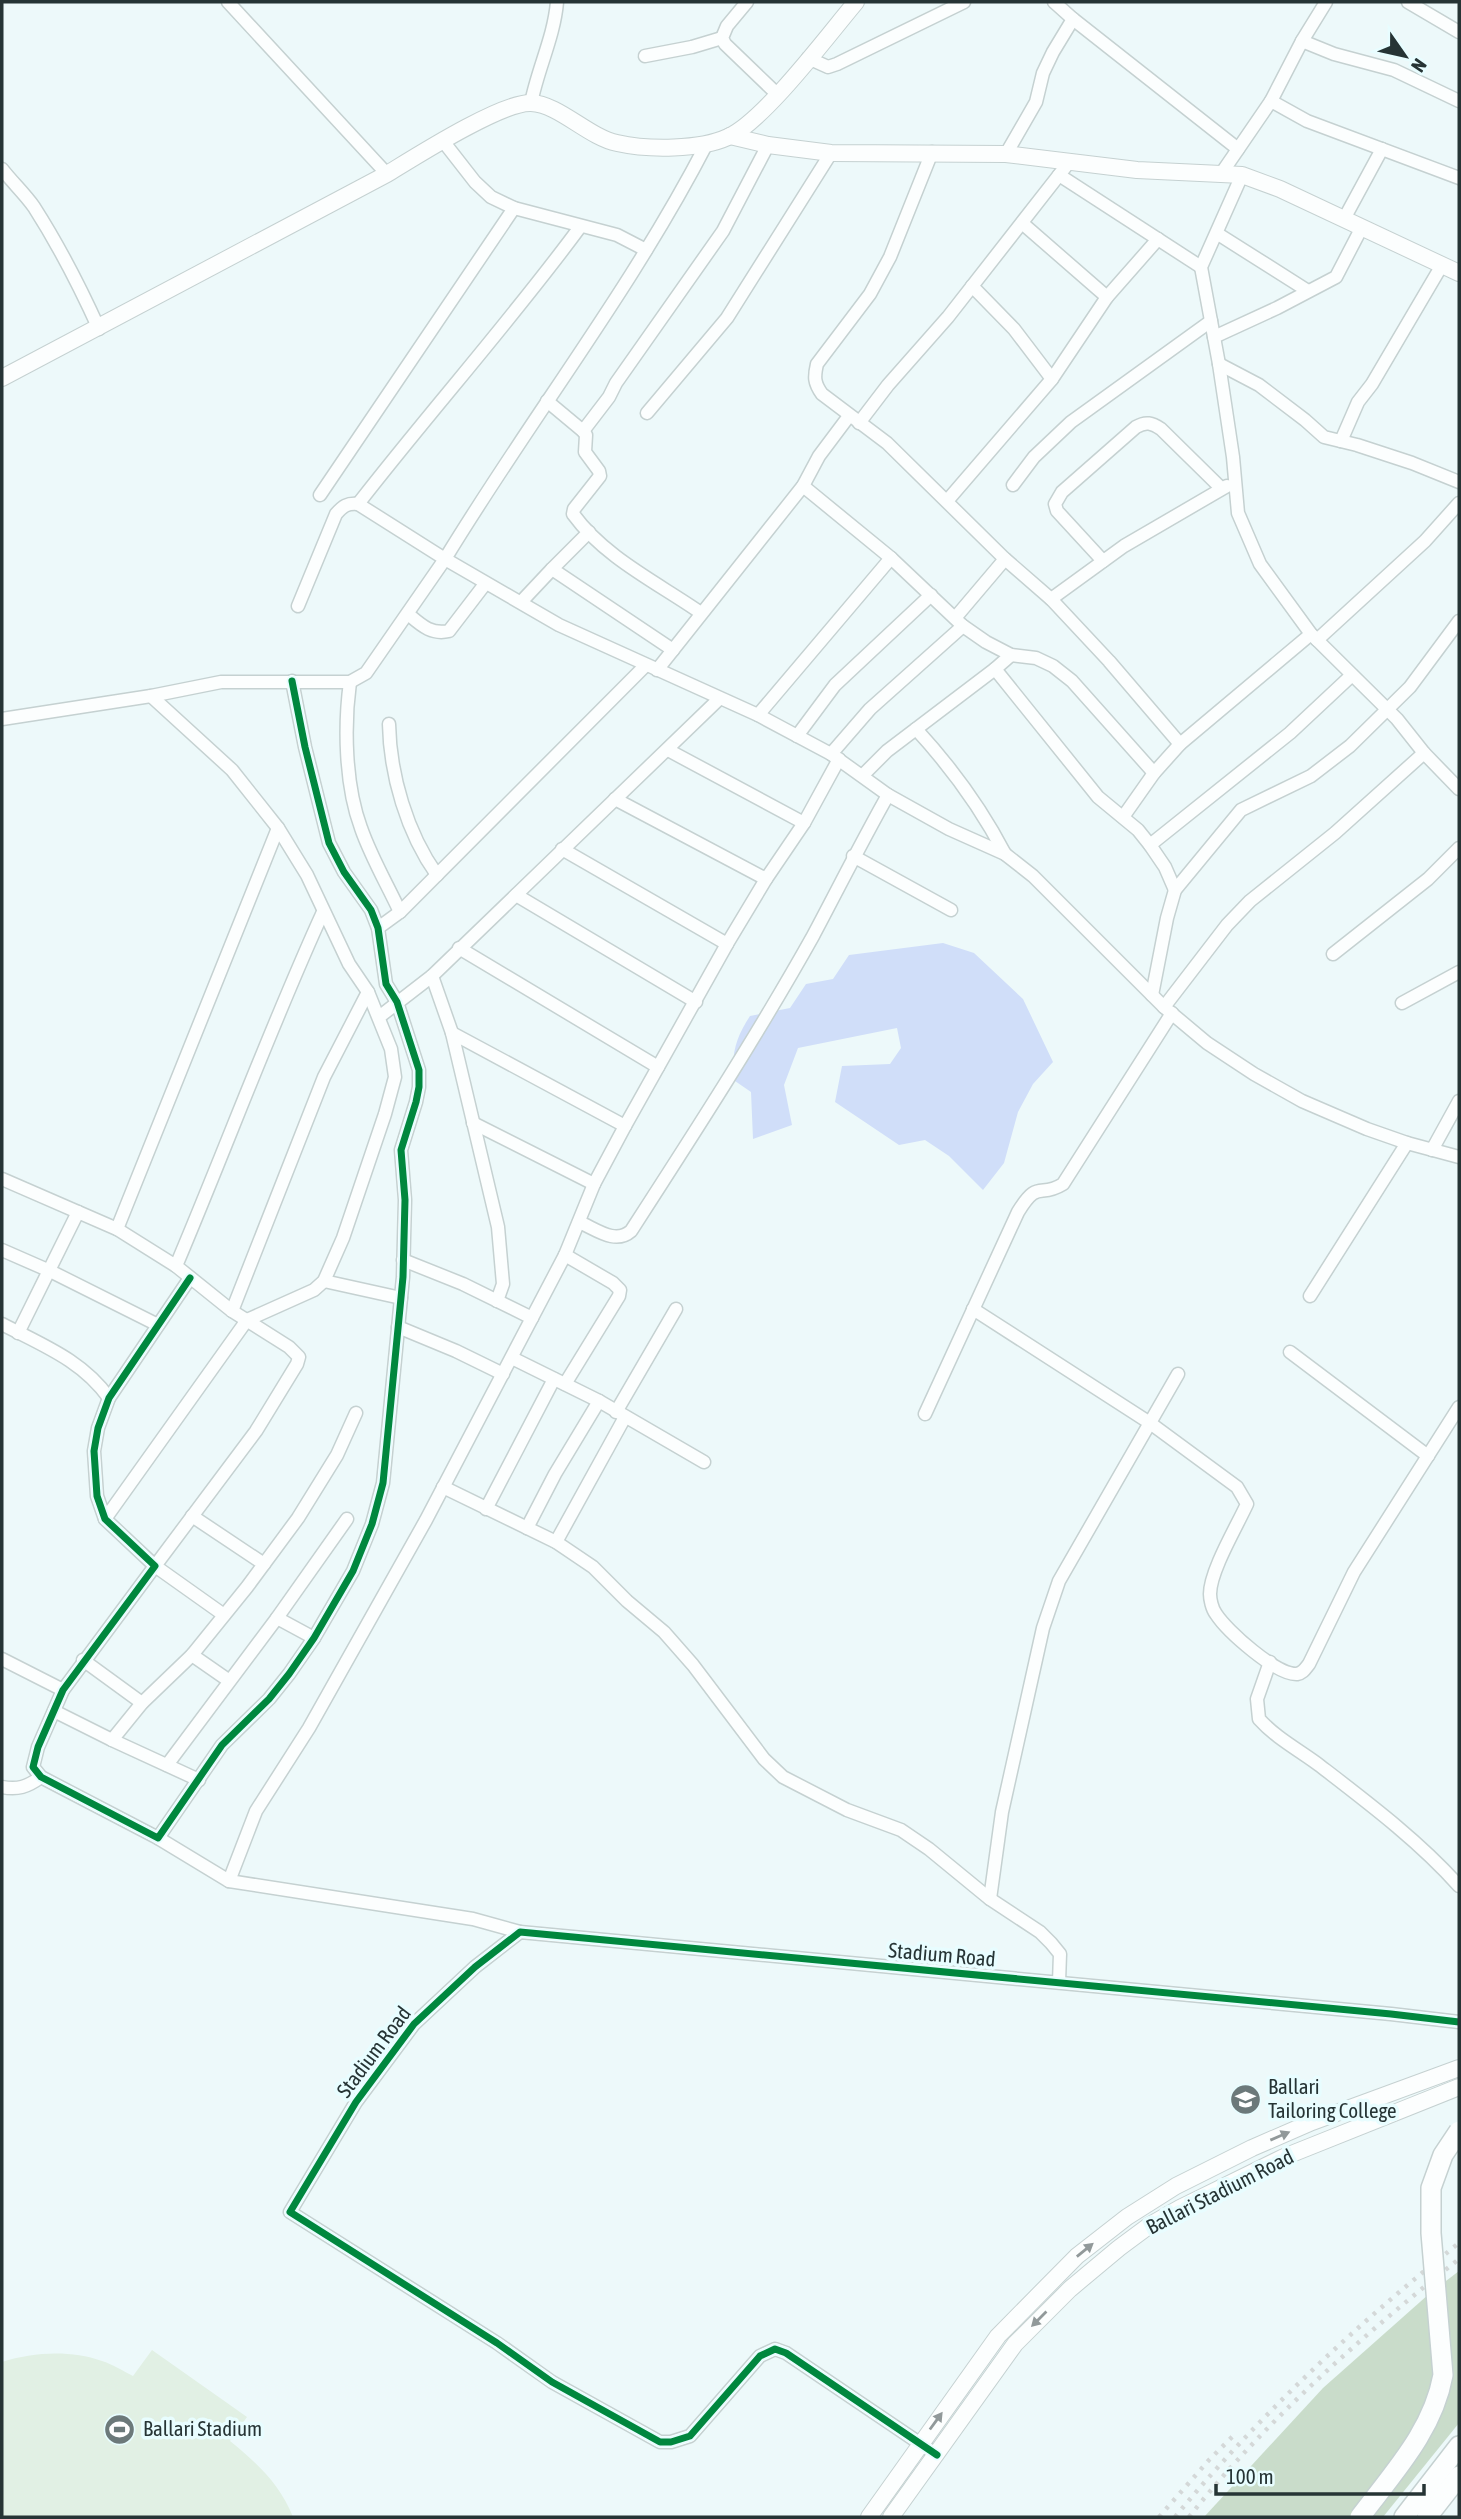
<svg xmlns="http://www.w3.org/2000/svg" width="1461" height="2519" viewBox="0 0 1461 2519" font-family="'Asap Condensed',sans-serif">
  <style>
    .green { fill: #e1f0e4 }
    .forest { fill: #c9dcca }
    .water { fill: #d0def9 }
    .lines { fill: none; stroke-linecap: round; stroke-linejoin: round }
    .minor-casing { stroke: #c5d1d1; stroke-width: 15 }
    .tertiary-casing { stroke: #c5d1d1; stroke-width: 18 }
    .trunk-casing { stroke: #c5d1d1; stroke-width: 22 }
    .minor { stroke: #fcfefe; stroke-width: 12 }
    .tertiary { stroke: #fcfefe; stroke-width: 16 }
    .trunk { stroke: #fcfefe; stroke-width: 19 }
    .rail { stroke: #d4d8d8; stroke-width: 4.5; stroke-dasharray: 3.5 7; stroke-linecap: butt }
    .trunk-bridge-casing { stroke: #c5d1d1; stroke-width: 22; stroke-linecap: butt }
    .trunk-bridge { stroke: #fcfefe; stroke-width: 19 }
    .cycleway-casing { stroke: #e8fdff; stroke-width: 11 }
    .cycleway { stroke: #00873e; stroke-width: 7 }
    .oneway { fill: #91999a }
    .labels { text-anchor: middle; stroke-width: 7; stroke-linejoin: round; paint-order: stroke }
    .street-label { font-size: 21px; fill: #263435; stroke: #e8fdff }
    .poi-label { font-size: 21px; fill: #263435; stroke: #e8fdff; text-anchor: start }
  </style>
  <rect width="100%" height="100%" fill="#edf9fa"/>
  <path class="green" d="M152,2350l95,67 -17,24c27,22 50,43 63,76h-291v-155c32,-10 68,-12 100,-1 10,3 21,10 31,15z"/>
  <path class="forest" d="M1459,2271v152l-76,94h-179l119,-129 106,-94z"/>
  <path class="water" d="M943,943l31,10 49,46 30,63 -20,22 -15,28 -14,51 -21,27 -34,-34 -24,-16 -26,5 -64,-43 7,-36 48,-2 11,-16 -4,-20 -99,20 -14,37 8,40 -39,14 -2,-47 -16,-11c-5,-25 1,-44 15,-65l40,-8 16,-24 27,-5 16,-24z"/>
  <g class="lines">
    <defs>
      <g id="minor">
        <path d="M228,2l159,172"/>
        <path d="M747,2l-20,24 -5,12 3,6 52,50"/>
        <path d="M1054,2l19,17 165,130"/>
        <path d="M1408,2l51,30"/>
        <path d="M1302,41l32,13 60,16 65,31"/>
        <path d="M645,56l47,-9 30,-9"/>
        <path d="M808,58l20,9 9,-3 127,-62"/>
        <path d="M1271,101l36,20 152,57"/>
        <path d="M531,103c7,-35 23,-66 26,-101"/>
        <path d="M443,141l32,41 16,15 23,11 103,27 29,15"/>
        <path d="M706,145c-75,145 -176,274 -261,414l114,66 199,90 73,39 57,41 61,34 56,25 28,22 131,131 43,36 47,31 48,27 65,28 40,14 52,14"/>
        <path d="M932,152l-42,105 -20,37 -53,70c-3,13 -3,19 5,30l65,49 118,116 46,40 58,62 71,83 131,-110"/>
        <path d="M1006,154l30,-52 7,-29 10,-21 20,-33"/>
        <path d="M2,169c10,13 23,25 32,38 25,39 46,80 65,122"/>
        <path d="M1221,174l50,-73 31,-60 24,-39"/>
        <path d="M1059,175l142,92"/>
        <path d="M1242,175l-41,92 18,97 14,93 5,56 22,51 51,70 86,85 27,34 35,36"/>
        <path d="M1344,219l38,-70"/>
        <path d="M1022,223l85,74"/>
        <path d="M1218,234l90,57"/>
        <path d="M972,286l42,43 38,50"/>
        <path d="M1214,337l63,-29 59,-31 26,-50"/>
        <path d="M1219,364l40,21 46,35 19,17 33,8 55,18 47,19"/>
        <path d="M547,401l36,30 3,4 -1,17 14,19 1,5 -26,33 -1,5c32,44 85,69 128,99"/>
        <path d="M647,413l80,-95 104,-165"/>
        <path d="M859,423l29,-38 60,-68 122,-156"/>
        <path d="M583,431l26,-34 7,-14 107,-152 45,-86"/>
        <path d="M1341,441l17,-39 14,-18 70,-119"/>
        <path d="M1013,485l21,-28 37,-35 140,-101"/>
        <path d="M803,486l88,72"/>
        <path d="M320,495l194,-287"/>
        <path d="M947,501l105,-122 55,-82 51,-58"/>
        <path d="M358,504c73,-94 152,-182 222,-277"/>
        <path d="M589,532l-37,37 121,81"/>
        <path d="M1103,561l-46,-50 -2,-7 7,-12 74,-65c10,-6 16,-4 25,2l60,59"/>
        <path d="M1051,599l73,-53 103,-60"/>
        <path d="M521,602l31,-33"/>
        <path d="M408,614c13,11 23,21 41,17l36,-47"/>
        <path d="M955,618l50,-59"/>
        <path d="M1317,640l108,-99 34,-38"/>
        <path d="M1011,655l-16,14 103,128 40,33 12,15 15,22 10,23"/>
        <path d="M657,670l146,-184 16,-30 30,-40"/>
        <path d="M350,682c-6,44 -5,103 11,146 10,29 26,56 39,84"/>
        <path d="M758,715l133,-157 72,68 23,16 25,13 25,3 17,8 19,15 82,92"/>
        <path d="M2,719l149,-23 70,-14h129l16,-9 79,-114 -87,-55c-11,-1 -15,2 -22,10l-38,92"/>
        <path d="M389,724c1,51 18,109 48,151"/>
        <path d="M916,729c35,38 65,79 89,125"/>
        <path d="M797,736l38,-51 96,-90"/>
        <path d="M668,750l136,73"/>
        <path d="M831,754l39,-45 93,-83"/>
        <path d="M863,775l24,-24 108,-82"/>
        <path d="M615,799l151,80"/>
        <path d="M1123,817l31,-44 26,-29"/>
        <path d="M1150,845l140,-112 62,-58"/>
        <path d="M562,849l165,95"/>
        <path d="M853,856l98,54"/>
        <path d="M516,895l180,107"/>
        <path d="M378,928l22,-16 246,-247"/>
        <path d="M459,948l199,119"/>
        <path d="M1333,954l95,-75 31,-31"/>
        <path d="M432,976l20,57 46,194 5,57 -6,17"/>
        <path d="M1152,995l15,-77 8,-28 66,-80 70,-34 39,-30 60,-59 49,-66"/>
        <path d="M1402,1003l57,-31"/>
        <path d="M1164,1007l63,-82 23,-24 85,-68 89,-80"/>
        <path d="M379,1017l53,-41 287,-277"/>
        <path d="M452,1033l173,93"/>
        <path d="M473,1123l121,61"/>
        <path d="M1432,1150l27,-49"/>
        <path d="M2,1179l115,50 59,37"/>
        <path d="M579,1222c17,7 36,23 52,9 62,-96 126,-195 182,-295 25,-47 49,-95 75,-141"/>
        <path d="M117,1229l161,-401"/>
        <path d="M2,1250l48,21 108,54"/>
        <path d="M565,1255l48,28 7,7 -1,6 -54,88"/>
        <path d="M403,1260l60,24 69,34"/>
        <path d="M190,1278l-81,120 -11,30 -4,23 3,45 8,23 50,47 -92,124 -25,57 -5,20 8,10 117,61 64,-93 47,-46 20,-25 25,-36 39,-67 19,-47 11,-41 20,-206 2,-77 -4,-50 15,-48 3,-15v-17l-22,-68 -11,-18 -8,-56 -7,-18 -27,-38 -15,-29 -24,-96 -13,-66"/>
        <path d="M324,1281l77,17"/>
        <path d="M1310,1296l97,-153"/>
        <path d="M973,1309l177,114 87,64 10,17c-10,22 -37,67 -37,90 0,5 2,15 6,20 11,17 60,61 81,60 6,-1 8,-5 12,-10l45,-92 105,-165"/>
        <path d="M232,1311l92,-234 44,-85"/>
        <path d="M2,1324c40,21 80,36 107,74"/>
        <path d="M398,1327l58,24 47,23"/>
        <path d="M18,1333l60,-121"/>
        <path d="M1290,1352l138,104"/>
        <path d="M512,1358l87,43 105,61"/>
        <path d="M616,1412l60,-103"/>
        <path d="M925,1414l93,-202c21,-34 21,-13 45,-28l109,-171"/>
        <path d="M443,1487l113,55 37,25 34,34 37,31 29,33 71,94 19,18 64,33 54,20 28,19 61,50 50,33 11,11 9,11 -1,28"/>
        <path d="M486,1509l68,-130"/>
        <path d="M192,1516l72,48"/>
        <path d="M105,1519l142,-199 67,-30 10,-9 19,-43 42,-124 10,-37 -4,-28 -23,-57 -19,-28 -42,-89 -29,-47 -46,-58 -81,-74"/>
        <path d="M527,1528l28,-54 44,-73"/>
        <path d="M556,1542l69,-125"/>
        <path d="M224,1615l-69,-49 101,-135 41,-67 2,-7 -10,-10 -57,-36 -56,-45c50,-118 94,-238 147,-354"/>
        <path d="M314,1638l-37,-20 70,-99"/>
        <path d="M192,1655l36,25"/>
        <path d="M2,1659l61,31"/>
        <path d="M83,1660l59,43"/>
        <path d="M1270,1662l-13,37 2,20c17,19 40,31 60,46 48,37 100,76 140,121"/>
        <path d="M54,1711l58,29 87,40"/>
        <path d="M112,1740l30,-37 50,-48 55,-68 51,-69 39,-63 19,-42"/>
        <path d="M167,1765l110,-147"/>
        <path d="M2,1787c16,3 25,0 39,-10"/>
        <path d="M158,1838l71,43 244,38 47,13"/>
        <path d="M229,1881l27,-70 53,-83 117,-208 139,-265 29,-71 31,-58 102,-182 39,-65 38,-56 35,-64"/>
        <path d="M990,1899l12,-87 41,-184 16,-47 119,-207"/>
        <path d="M937,2455l-151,-102 -11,-4 -15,7 -70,80 -19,6h-11l-108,-60 -55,-39 -207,-131 66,-110 58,-78 61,-57 45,-35 871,82 68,8"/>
      </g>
      <g id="tertiary">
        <path d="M730,136l38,9 63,8 175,1 131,16 105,5 38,14 179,84"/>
        <path d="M2,378l385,-204c28,-17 114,-72 144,-71 28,1 57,34 86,40 31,7 83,7 111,-6 36,-16 100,-102 128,-135"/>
        <path d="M869,2517l129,-181 79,-80 50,-39 49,-31 76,-38 60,-26 147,-54"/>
        <path d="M891,2517l124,-173 55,-55 49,-41 31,-23 30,-17 104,-51 175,-70"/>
      </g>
      <g id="trunk">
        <path d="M1404,2517l55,-71"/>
        <path d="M1427,2517l32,-41"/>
      </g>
    </defs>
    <use href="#minor" class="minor-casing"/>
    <use href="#tertiary" class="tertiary-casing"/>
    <use href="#trunk" class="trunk-casing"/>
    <use href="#minor" class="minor"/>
    <use href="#tertiary" class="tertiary"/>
    <use href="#trunk" class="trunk"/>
    <g class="rail">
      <path d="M1159,2517l50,-57 28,-28"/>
      <path d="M1175,2517c84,-102 181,-192 284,-274"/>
      <path d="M1189,2517c76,-96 174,-182 270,-258"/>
    </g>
    <defs>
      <path id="trunk-bridge" d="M1360,2517c33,-44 73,-86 83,-142l-12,-142v-45l12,-33 16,-24"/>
    </defs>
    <use href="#trunk-bridge" class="trunk-bridge-casing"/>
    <use href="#trunk-bridge" class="trunk-bridge"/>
    <defs>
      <g id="cycleway">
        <path d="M190,1278l-81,120 -11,30 -4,23 3,45 8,23 50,47 -92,124 -25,57 -5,20 8,10 117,61 64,-93 47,-46 20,-25 25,-36 39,-67 19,-47 11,-41 20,-206 2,-77 -4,-50 15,-48 3,-15v-17l-22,-68 -11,-18 -8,-56 -7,-18 -27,-38 -15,-29 -24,-96 -13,-66"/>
        <path d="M937,2455l-151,-102 -11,-4 -15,7 -70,80 -19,6h-11l-108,-60 -55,-39 -207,-131 66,-110 58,-78 61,-57 45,-35 871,82 68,8"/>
      </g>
    </defs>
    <use href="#cycleway" class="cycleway-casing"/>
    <use href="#cycleway" class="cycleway"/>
  </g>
  <defs><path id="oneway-solid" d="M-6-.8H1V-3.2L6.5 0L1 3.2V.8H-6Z" transform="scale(1.75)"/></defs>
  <g class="oneway">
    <use href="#oneway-solid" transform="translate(1280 2136) rotate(-23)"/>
    <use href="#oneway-solid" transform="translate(1085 2250) rotate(-39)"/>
    <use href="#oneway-solid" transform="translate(1039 2319) rotate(135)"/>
    <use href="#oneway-solid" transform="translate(936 2421) rotate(-54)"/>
  </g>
  <defs>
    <symbol id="university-disc" viewBox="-11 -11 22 22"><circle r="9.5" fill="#6c797a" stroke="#e8fdff"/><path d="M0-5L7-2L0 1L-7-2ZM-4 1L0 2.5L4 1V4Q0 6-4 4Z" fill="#fff"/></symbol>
    <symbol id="stadium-disc" viewBox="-11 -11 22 22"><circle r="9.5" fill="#6c797a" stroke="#e8fdff"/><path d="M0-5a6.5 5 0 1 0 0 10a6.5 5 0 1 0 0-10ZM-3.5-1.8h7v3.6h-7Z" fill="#fff"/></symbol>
  </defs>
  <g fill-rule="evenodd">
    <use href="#university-disc" x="1228" y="2082" width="35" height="35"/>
    <use href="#stadium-disc" x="102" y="2412" width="35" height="35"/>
  </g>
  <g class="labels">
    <g class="street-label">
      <text transform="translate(942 1955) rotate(5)" y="7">Stadium Road</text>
      <text transform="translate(374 2052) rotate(-53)" y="7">Stadium Road</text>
      <text transform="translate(1220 2192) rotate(-27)" y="7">Ballari Stadium Road</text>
    </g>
    <g class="poi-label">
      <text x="1268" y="2094">Ballari<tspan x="1268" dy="24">Tailoring College</tspan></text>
      <text x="143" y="2436">Ballari Stadium</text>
    </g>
  </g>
  <rect width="1461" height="2519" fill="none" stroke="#263435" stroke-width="7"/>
  <g transform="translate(1405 56) rotate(124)" stroke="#e8fdff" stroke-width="5" paint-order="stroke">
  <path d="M0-5L12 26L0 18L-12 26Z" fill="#263435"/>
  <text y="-10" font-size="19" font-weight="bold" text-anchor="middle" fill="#263435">N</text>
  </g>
  <path d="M1216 2484v10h208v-10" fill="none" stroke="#263435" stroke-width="3.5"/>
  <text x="1226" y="2484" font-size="21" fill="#263435" stroke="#e8fdff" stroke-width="5" paint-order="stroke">100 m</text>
</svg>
